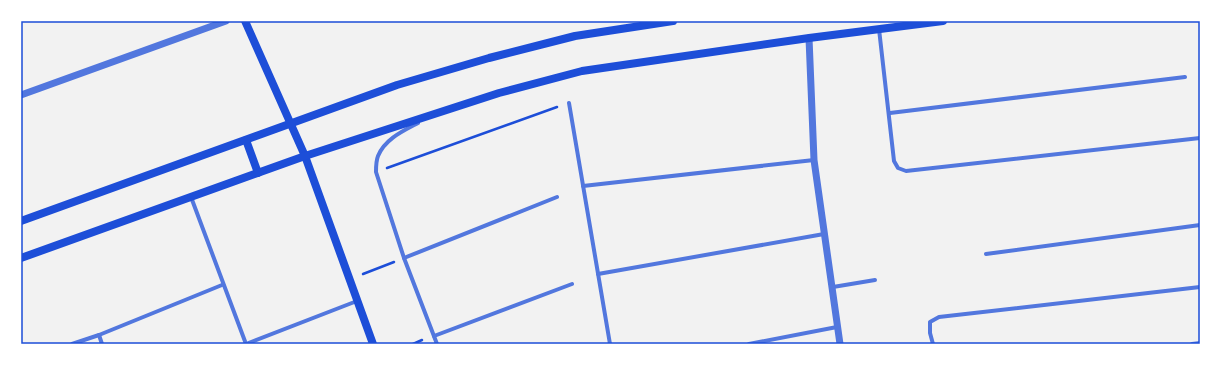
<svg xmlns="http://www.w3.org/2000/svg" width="1221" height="365" viewBox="0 0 1221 365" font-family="Figtree,sans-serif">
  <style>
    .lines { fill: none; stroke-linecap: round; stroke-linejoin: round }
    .path { stroke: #1d4ed8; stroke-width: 2.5 }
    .minor { stroke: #5277de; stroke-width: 4 }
    .tertiary { stroke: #5277de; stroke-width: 7 }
    .secondary { stroke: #1d4ed8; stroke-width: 8 }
    .neatline { fill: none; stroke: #1d4ed8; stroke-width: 1.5 }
  </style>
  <rect width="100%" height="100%" fill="#f2f2f2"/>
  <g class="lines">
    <g class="path">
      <path d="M387,168l170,-61"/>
      <path d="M363,274l31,-12"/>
      <path d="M413,344l9,-4"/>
    </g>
    <g class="minor">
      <path d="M879,29l15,132 4,7 8,3 294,-33"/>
      <path d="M569,103l41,241"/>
      <path d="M890,113l295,-36"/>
      <path d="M418,123c-15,8 -33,16 -40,33 -2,5 -2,11 -2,16l28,86 33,86"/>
      <path d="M583,186l231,-26"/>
      <path d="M191,197l55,147 111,-43"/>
      <path d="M986,254l214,-29"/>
      <path d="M404,258l153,-61"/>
      <path d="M598,274l226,-40"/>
      <path d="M833,287l42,-7"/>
      <path d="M99,335l3,9"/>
      <path d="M434,336l138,-52"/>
      <path d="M72,344l27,-9 123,-50"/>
      <path d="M749,344l88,-17"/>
      <path d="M933,344l-3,-11v-11l9,-5 261,-30"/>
      <path d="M1192,344l8,-1"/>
    </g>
    <g class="tertiary">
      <path d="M809,38l5,122 26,184"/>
      <path d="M21,95l205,-74"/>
    </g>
    <g class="secondary">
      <path d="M245,21l60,135 68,188"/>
      <path d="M246,140l12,33"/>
      <path d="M21,221l376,-136 92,-27 86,-22 98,-15"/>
      <path d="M21,258l284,-102 194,-63 83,-22 227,-33 134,-17"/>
    </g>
  </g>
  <rect width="1221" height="365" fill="none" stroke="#ffffff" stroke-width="44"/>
  <rect x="22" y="22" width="1177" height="321" class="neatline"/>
</svg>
